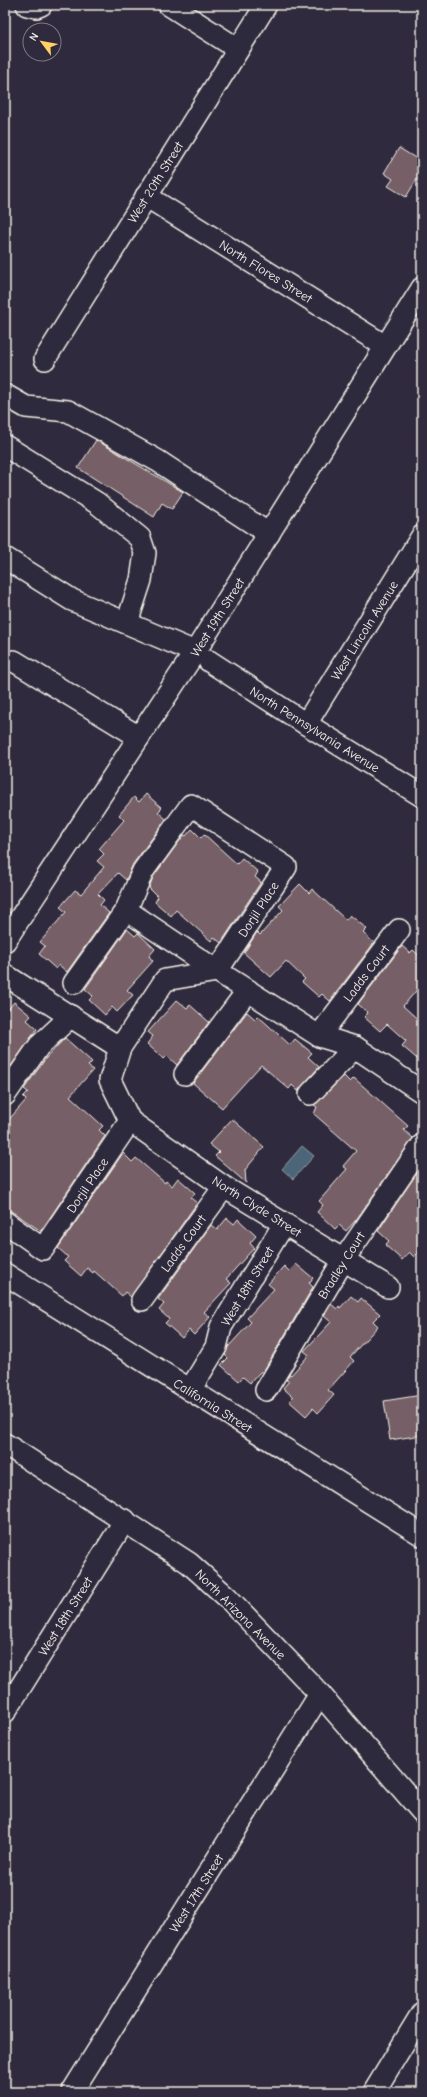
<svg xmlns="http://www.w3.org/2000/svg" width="427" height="2097" viewBox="0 0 427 2097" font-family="'Comic Neue',sans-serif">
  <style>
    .water { fill: #4e6578; stroke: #909da5 }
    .building { fill: #765e66; stroke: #f4f1e8 }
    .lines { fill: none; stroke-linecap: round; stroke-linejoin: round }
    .minor-casing { stroke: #f4f1e8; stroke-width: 24 }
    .minor { stroke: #2f2a3d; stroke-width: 21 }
    .labels { text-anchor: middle; stroke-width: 4; stroke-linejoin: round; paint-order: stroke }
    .street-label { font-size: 13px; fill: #f4f1e8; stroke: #2f2a3d }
  </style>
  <rect width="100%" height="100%" fill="#2f2a3d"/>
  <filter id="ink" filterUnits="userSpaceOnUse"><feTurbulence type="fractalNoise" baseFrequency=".025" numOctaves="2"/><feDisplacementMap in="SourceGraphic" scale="8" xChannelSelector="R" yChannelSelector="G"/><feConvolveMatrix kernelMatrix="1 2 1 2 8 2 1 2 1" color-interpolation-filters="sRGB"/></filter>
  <g filter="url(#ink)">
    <path class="water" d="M302,1146l12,10 -21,23 -11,-10z"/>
    <g class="building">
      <path d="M399,148l23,14v20l-5,-3 -11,18 -18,-11 5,-7 -9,-6z"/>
      <path d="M96,440l87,52 -11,17 -10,-6 -8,14 -76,-49z"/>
      <path d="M146,794l16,14 -4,4 8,7 -33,45 -7,16 -8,-7 -20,21 6,6 -4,5 9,8 -42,59 -8,-7 -3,4 -17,-15 6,-8 -5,-4 26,-30 -6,-5 15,-17 6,4 23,-27 -7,-6 7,-7 -5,-5 25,-29 -5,-5 15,-18 5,5z"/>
      <path d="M192,829l9,9 3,-4 33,30 5,-6 16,14 -3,5 6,5 -40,61 -7,-6 -3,4 -35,-31 -5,6 -16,-14 3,-5 -9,-9 4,-11 31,-42 2,1z"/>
      <path d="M300,884l9,9 3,-4 34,31 4,-5 17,14 -4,4 11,10 -44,58 -8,-7 -3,3 -17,-15 3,-3 -19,-18 -15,16 -27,-24 13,-21 3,3 23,-25 -4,-4z"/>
      <path d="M127,929l8,7 3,-3 17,16 -6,7 4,5 -26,29 6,5 -16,17 -5,-5 -7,8 -16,-15 4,-4 -8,-7z"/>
      <path d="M402,946l8,7 3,-3 9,8v26l-19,22 19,17v40l-20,-17 4,-5 -19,-17 -7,7 -16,-14 4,-4 -10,-9z"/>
      <path d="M177,1000l10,8 3,-3 19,17 -32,43 -10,-9 -3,3 -17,-15 6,-8 -5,-4z"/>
      <path d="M14,1002l17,14 -4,4 10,9 -31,44 -1,-60z"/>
      <path d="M247,1012l8,7 3,-3 32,29 5,-6 17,14 -4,4 11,10 -21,24 -6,-6 -3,4 -28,-24 -39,43 -29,-25z"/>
      <path d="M65,1038l27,24 -4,4 5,4 -23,26 33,30 -4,4 6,6 -64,95 -36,-24v-83l21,-24 -3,-3 5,-5 -4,-3 22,-31z"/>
      <path d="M344,1076l6,6 4,-4 54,48 -4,4 9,8 -57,82 -10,11 -7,-6 -4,4 -18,-17 6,-7 -4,-4 28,-32 -4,-3 13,-15 -42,-37 3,-7 -3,-2z"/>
      <path d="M232,1119l32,28 -19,23 1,13 -31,-27 4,-4 -10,-8z"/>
      <path d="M123,1153l9,9 4,-4 29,25 1,-2 6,5 6,-8 17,15 -4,5 6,5 -66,94 -6,-5 -3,4 -28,-25 -1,2 -6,-5 -6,8 -17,-15 4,-4 -10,-9z"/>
      <path d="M419,1170l3,3v75l-8,9 -5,-5 -7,8 -17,-15 4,-4 -11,-10z"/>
      <path d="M227,1218l7,6 4,-5 18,17 -6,7 4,5 -28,31 5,4 -27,29 6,5 -16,18 -5,-5 -7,8 -17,-15 4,-4 -10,-9 5,-6 -6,-5 53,-74 6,5z"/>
      <path d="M296,1264l17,14 -4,5 4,4 -50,85h-3l-10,11 -7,-6 -4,4 -18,-16 7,-7 -3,-3 3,-8 23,-25 -4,-4 27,-29 -6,-5 16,-18 5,5z"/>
      <path d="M351,1296l7,6 3,-4 19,16 -7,7 5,5 -28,31 4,4 -26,29 6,5 -16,18 -5,-5 -7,8 -17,-15 4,-4 -10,-9 6,-7 -3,-1 3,-6 2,1 18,-20 -5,-4 27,-29 -7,-6 7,-12 6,5 2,-3 1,2z"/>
      <path d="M422,1395v40l-32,5 -6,-39z"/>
    </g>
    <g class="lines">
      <defs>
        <g id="minor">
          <path d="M27,5l9,2 5,-2"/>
          <path d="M169,5l69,44"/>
          <path d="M146,196l239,150"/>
          <path d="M45,359l221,-354"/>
          <path d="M5,395l21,12 42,4 90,50 111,73"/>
          <path d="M5,446l92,57 43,35 5,15 -4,27 -14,43"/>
          <path d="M5,558l67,42 123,52"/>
          <path d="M14,661l125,76"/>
          <path d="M209,661l97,63 116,72"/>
          <path d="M306,724l116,-188"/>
          <path d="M5,941l190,-289 227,-364"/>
          <path d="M5,975l115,73"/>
          <path d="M74,983l52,-73 17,-39 48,-66 95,62 -69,104 -91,-61"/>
          <path d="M319,1036l80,-106"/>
          <path d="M185,1074l63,-84"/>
          <path d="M310,1094l45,-47"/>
          <path d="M5,1095l34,-49 32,-30"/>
          <path d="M5,1222l38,27 87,-128"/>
          <path d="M5,1274l417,261"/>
          <path d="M388,1287l-164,-100 -94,-66 -20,-41 10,-32 45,-68 52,-9 102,65 36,11 67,45"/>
          <path d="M142,1300l82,-113"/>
          <path d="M190,1390l26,-43 5,-20 63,-103"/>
          <path d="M266,1390l78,-131 78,-114"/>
          <path d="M5,1444l184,119 38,34 93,97 102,118"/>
          <path d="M5,1712l120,-192"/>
          <path d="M72,2092l248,-398"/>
          <path d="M374,2092l48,-79"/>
        </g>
      </defs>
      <use href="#minor" class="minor-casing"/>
      <use href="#minor" class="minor"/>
    </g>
  </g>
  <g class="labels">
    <g class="street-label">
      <text transform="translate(155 182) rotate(-58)" y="5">West 20th Street</text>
      <text transform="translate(266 271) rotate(32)" y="5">North Flores Street</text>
      <text transform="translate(217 617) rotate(-58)" y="5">West 19th Street</text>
      <text transform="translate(364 630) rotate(-58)" y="5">West Lincoln Avenue</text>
      <text transform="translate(315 729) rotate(32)" y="5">North Pennsylvania Avenue</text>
      <text transform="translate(258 909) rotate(-57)" y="5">Dorjil Place</text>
      <text transform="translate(366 973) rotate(-53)" y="5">Ladds Court</text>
      <text transform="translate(87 1185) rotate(-56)" y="5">Dorjil Place</text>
      <text transform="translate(257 1206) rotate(32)" y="5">North Clyde Street</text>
      <text transform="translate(183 1243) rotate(-54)" y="5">Ladds Court</text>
      <text transform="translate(341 1265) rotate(-58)" y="5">Bradley Court</text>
      <text transform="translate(247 1286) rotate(-59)" y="5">West 18th Street</text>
      <text transform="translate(213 1405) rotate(32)" y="5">California Street</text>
      <text transform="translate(241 1614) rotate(45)" y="5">North Arizona Avenue</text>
      <text transform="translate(65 1616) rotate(-58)" y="5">West 18th Street</text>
      <text transform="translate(196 1893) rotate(-58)" y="5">West 17th Street</text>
    </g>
  </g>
  <rect width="427" height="2097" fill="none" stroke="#2f2a3d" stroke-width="20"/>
  <rect x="10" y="10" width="407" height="2077" fill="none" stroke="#f4f1e8" stroke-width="1.5" filter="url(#ink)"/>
  <g transform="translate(42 42) rotate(302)"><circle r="19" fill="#2f2a3d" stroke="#7e7a81"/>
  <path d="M0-3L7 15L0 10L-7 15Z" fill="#ffd166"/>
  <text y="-6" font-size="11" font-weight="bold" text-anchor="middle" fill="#f4f1e8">N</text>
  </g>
</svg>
